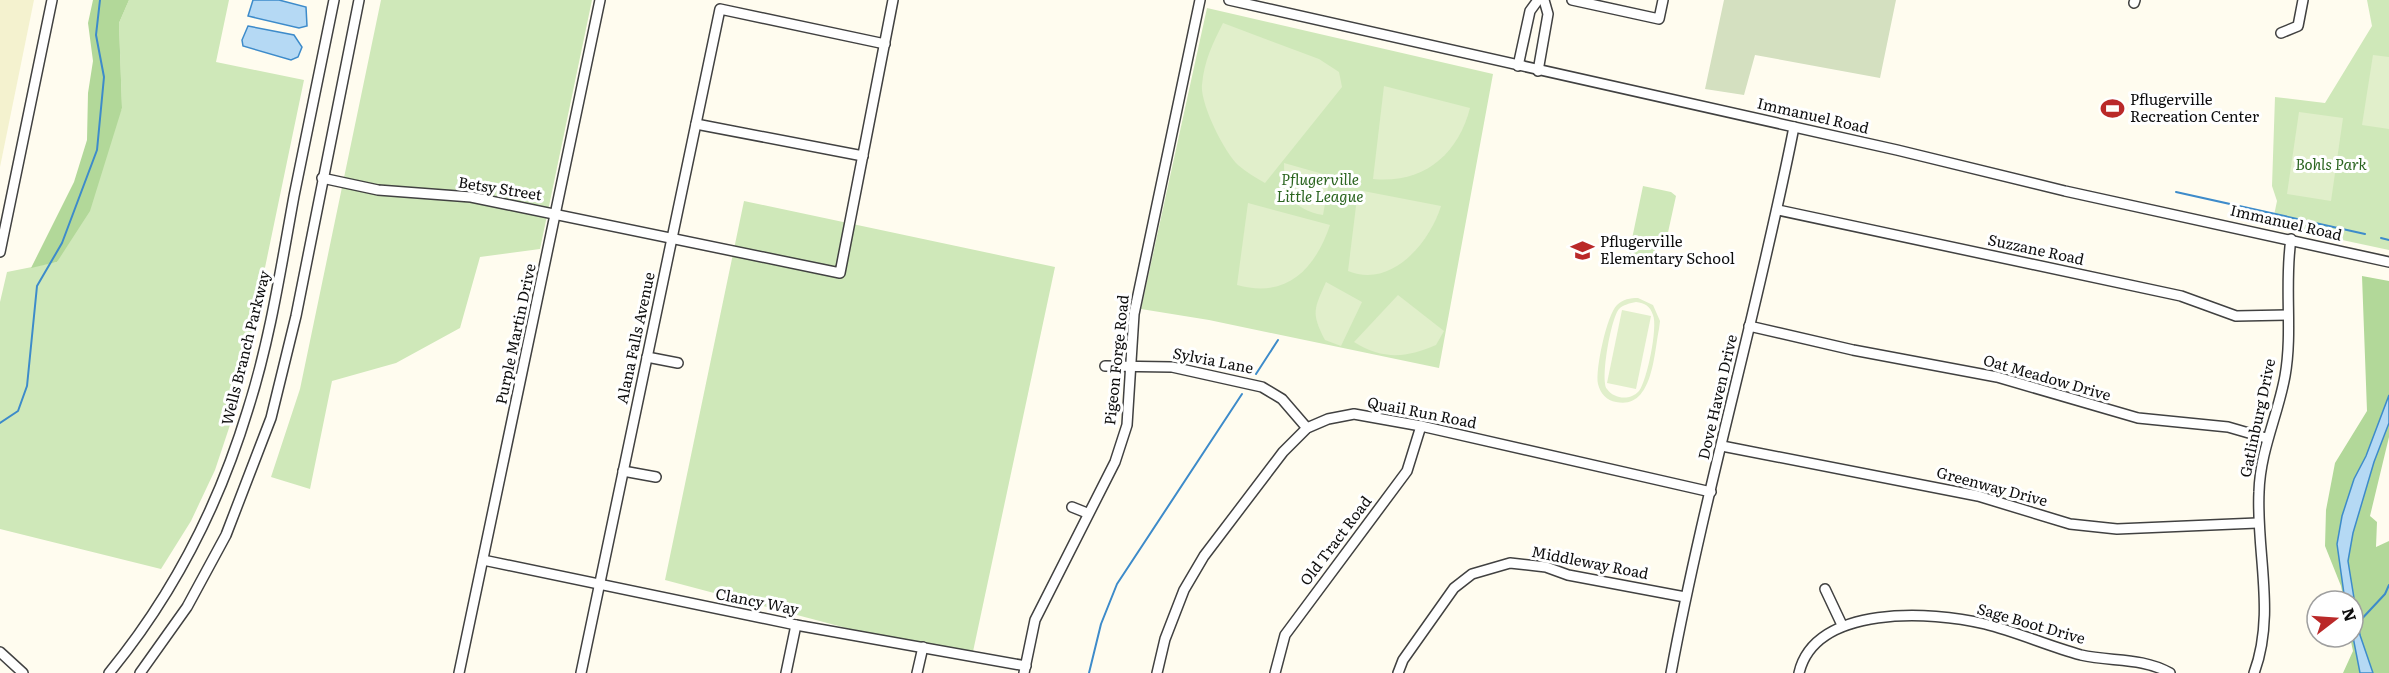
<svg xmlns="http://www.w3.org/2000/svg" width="2389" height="673" viewBox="0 0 2389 673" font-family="Literata,serif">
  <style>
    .farmland { fill: #f4f2cf }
    .green { fill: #cfe8b9 }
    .forest { fill: #b2d899 }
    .cemetery { fill: #d4e0c0 }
    .pitch { fill: #e1efcb; fill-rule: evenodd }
    .water { fill: #b5d9f4; stroke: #3d8bca; stroke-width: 1.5 }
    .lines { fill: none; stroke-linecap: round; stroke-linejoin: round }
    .stream { stroke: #3d8bca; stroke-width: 2 }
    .minor-casing { stroke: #414141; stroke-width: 12 }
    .minor { stroke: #fff; stroke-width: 9 }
    .labels { text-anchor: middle; stroke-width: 6; stroke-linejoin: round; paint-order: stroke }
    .poi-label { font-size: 15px; fill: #0e0e0e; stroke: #fff; text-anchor: start }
    .street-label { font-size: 15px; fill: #0e0e0e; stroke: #fff }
    .park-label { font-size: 15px; font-style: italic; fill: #2a641f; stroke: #fff }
  </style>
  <rect width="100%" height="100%" fill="#fffcef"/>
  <path class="farmland" d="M0,0h34l-34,167z"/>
  <g class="green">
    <path d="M129,0h100l-13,62 88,18 -68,327 -21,63 -24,51 -30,48 -161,-40v-227l7,-30 50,-10 65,-154 -3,-85z"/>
    <path d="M381,0h211l-52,249 -60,8 -20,71 -64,35 -64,18 -22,108 -39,-12 29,-88z"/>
    <path d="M2367,0h22v250l-117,-25 5,-24 -5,-15 3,-89 50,6 47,-77z"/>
    <path d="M1207,8l286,66 -54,294 -230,-48 -68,-11z"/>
    <path d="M1643,186l28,6 5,4 -9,41 -9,-1 -6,27 -24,-5z"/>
    <path d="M744,201l311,66 -84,394 -306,-81z"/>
  </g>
  <g class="forest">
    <path d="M93,0h36l-10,23 3,85 -32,103 -33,51 -26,6 43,-86 13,-42 1,-47 5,-32 -5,-38z"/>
    <path d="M2362,276l27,5v156l-19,79 7,6 -1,25 13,-6v132h-46l10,-22 -3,-14h3v-36h-9l-3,-15 -16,-40 1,-36 9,-47 32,-52z"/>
  </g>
  <path class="cemetery" d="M1724,0h172l-16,78 -125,-23 -11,40 -39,-6z"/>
  <g class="pitch">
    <path d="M1223,23l96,36 20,13 3,15 -77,96c-9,-5 -19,-11 -27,-18 -14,-13 -38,-62 -36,-80 2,-24 11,-42 21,-62z"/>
    <path d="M2373,55l16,2v72l-27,-4z"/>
    <path d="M1384,86l86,22c-12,47 -47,76 -97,71z"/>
    <path d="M2299,112l44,6 -12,83 -44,-7z"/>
    <path d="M1284,163l46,13 -7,39c-31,-5 -39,-23 -39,-52z"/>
    <path d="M1358,190l83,16c-11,36 -49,83 -93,65z"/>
    <path d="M1248,203l82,22c-15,44 -43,74 -93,60z"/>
    <path d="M1326,282l36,20 -21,44 -16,-6c-14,-27 -11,-31 1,-58z"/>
    <path d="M1398,295l46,36 -8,14c-30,13 -53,15 -82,-3z"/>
    <path d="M1638,298l15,7 7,16 -1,8c-5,24 -6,81 -43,73 -9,-1 -16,-9 -18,-18 -3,-14 9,-70 19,-79 6,-6 13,-7 21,-7zM1636,302c9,1 14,4 17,13 5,12 -6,66 -14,76 -9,10 -25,8 -32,-2 -7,-9 4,-71 12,-80 4,-4 11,-6 17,-7z"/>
    <path d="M1622,310l29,6 -15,73 -29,-6z"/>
  </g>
  <g class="water">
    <path d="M253,0h26l27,7 1,19 -8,2 -51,-12z"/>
    <path d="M248,26l46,9 8,12 -4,10 -7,3 -48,-14 -1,-6z"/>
    <path d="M2389,395v28l-15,39 -21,71 -5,28 12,74 13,38h-13l-7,-36v-36h-8l-8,-57 5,-28 12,-37 12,-23z"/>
  </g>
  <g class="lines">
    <g class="stream">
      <path d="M2176,192l189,42"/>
      <path d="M2381,238l8,2"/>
      <path d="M1256,374l22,-34"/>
      <path d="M0,423l18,-12 9,-25 10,-100 25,-43 35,-93 7,-73 -8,-42 4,-35"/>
      <path d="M2357,624l28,-30 4,-9"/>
      <path d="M1089,673l12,-49 16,-40 125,-190"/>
    </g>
    <defs>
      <g id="minor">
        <path d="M1229,0l668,150 168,41 324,71"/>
        <path d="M1572,0l87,19 4,-19"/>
        <path d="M2134,3l1,-3"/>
        <path d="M2281,33l17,-7 5,-26"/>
        <path d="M1518,66l12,-55 8,-11"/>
        <path d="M1538,71l10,-57 -4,-14"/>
        <path d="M696,124l167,32"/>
        <path d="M322,178l56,12 93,7 369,76 53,-273"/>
        <path d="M1778,210l403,86 55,20 51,-1"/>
        <path d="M0,252l52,-252"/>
        <path d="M1749,326l104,24 144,27 141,41 90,9 38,11"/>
        <path d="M647,357l31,6"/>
        <path d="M1105,366l67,1 90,20 20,12 25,29"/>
        <path d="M1722,446l256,50 92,28 47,5 140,-6"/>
        <path d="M623,471l33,6"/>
        <path d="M1072,507l15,6"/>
        <path d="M483,560l313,65 230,41"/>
        <path d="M1825,589l17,36"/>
        <path d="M0,652l23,21"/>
        <path d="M109,673c64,-78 110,-168 139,-264 22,-69 33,-142 46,-213 13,-65 27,-131 40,-196"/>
        <path d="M140,673l47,-66 39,-72 45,-117 25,-102 63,-316"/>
        <path d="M459,673l141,-673"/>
        <path d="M581,673l139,-664 165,35"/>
        <path d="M786,673l10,-48"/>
        <path d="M917,673l6,-26"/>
        <path d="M1024,673l11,-53 80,-158 12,-37 7,-111 66,-314"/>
        <path d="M1157,673l8,-34 19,-49 20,-34 79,-104 24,-24 21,-9 26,-5 67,12 290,66"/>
        <path d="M1275,673l10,-38 122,-164 14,-45"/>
        <path d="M1398,673l5,-13 51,-72 18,-14 38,-11 36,4 22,8 117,22"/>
        <path d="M1671,673c34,-183 87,-363 123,-546"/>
        <path d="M1799,673c16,-69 133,-62 186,-49 32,8 63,22 96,31 31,7 60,2 89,18"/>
        <path d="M2254,673c22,-59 2,-121 5,-181 1,-41 19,-77 26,-116 8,-45 -1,-92 6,-137"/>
      </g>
    </defs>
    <use href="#minor" class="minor-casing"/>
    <use href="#minor" class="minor"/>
  </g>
  <defs>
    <symbol id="stadium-bare" viewBox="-9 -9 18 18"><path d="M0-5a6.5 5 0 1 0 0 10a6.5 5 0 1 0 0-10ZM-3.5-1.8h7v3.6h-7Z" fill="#ba2929" stroke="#fff" stroke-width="2.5" paint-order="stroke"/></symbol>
    <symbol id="school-bare" viewBox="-9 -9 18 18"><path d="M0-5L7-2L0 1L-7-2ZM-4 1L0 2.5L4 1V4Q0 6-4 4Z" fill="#ba2929" stroke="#fff" stroke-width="2.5" paint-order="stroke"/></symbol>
  </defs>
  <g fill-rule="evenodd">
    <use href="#stadium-bare" x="2096" y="92" width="33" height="33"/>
    <use href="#school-bare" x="1566" y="234" width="33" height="33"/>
  </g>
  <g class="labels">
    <g class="poi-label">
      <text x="2130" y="105">Pflugerville<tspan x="2130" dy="17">Recreation Center</tspan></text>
      <text x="1600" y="247">Pflugerville<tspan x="1600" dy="17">Elementary School</tspan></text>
    </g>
    <g class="street-label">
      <text transform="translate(1813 116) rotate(13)" y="5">Immanuel Road</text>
      <text transform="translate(500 189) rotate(9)" y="5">Betsy Street</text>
      <text transform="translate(2286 223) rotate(13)" y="5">Immanuel Road</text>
      <text transform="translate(2036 250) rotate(12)" y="5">Suzzane Road</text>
      <text transform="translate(516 334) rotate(-78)" y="5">Purple Martin Drive</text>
      <text transform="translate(636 338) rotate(-78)" y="5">Alana Falls Avenue</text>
      <text transform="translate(246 348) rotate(-76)" y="5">Wells Branch Parkway</text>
      <text transform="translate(1117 360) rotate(-84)" y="5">Pigeon Forge Road</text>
      <text transform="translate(1213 361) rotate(11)" y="5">Sylvia Lane</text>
      <text transform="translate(2047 378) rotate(16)" y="5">Oat Meadow Drive</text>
      <text transform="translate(1718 397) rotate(-77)" y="5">Dove Haven Drive</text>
      <text transform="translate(1422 413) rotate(11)" y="5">Quail Run Road</text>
      <text transform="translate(2258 418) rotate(-78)" y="5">Gatlinburg Drive</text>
      <text transform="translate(1992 487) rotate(15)" y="5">Greenway Drive</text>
      <text transform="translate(1336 541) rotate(-53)" y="5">Old Tract Road</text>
      <text transform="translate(1590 563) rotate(11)" y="5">Middleway Road</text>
      <text transform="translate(757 602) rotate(11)" y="5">Clancy Way</text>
      <text transform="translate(2031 624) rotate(16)" y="5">Sage Boot Drive</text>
    </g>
    <g class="park-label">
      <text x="2331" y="170">Bohls Park</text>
      <text x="1320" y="185">Pflugerville<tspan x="1320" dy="17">Little League</tspan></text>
    </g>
  </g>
  <g transform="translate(2335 619) rotate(73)"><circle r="28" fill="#ffffff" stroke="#9f9f9f" stroke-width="1.5"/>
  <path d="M0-4.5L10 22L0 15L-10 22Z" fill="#ba2929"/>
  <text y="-9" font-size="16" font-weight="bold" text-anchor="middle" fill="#0e0e0e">N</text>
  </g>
</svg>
